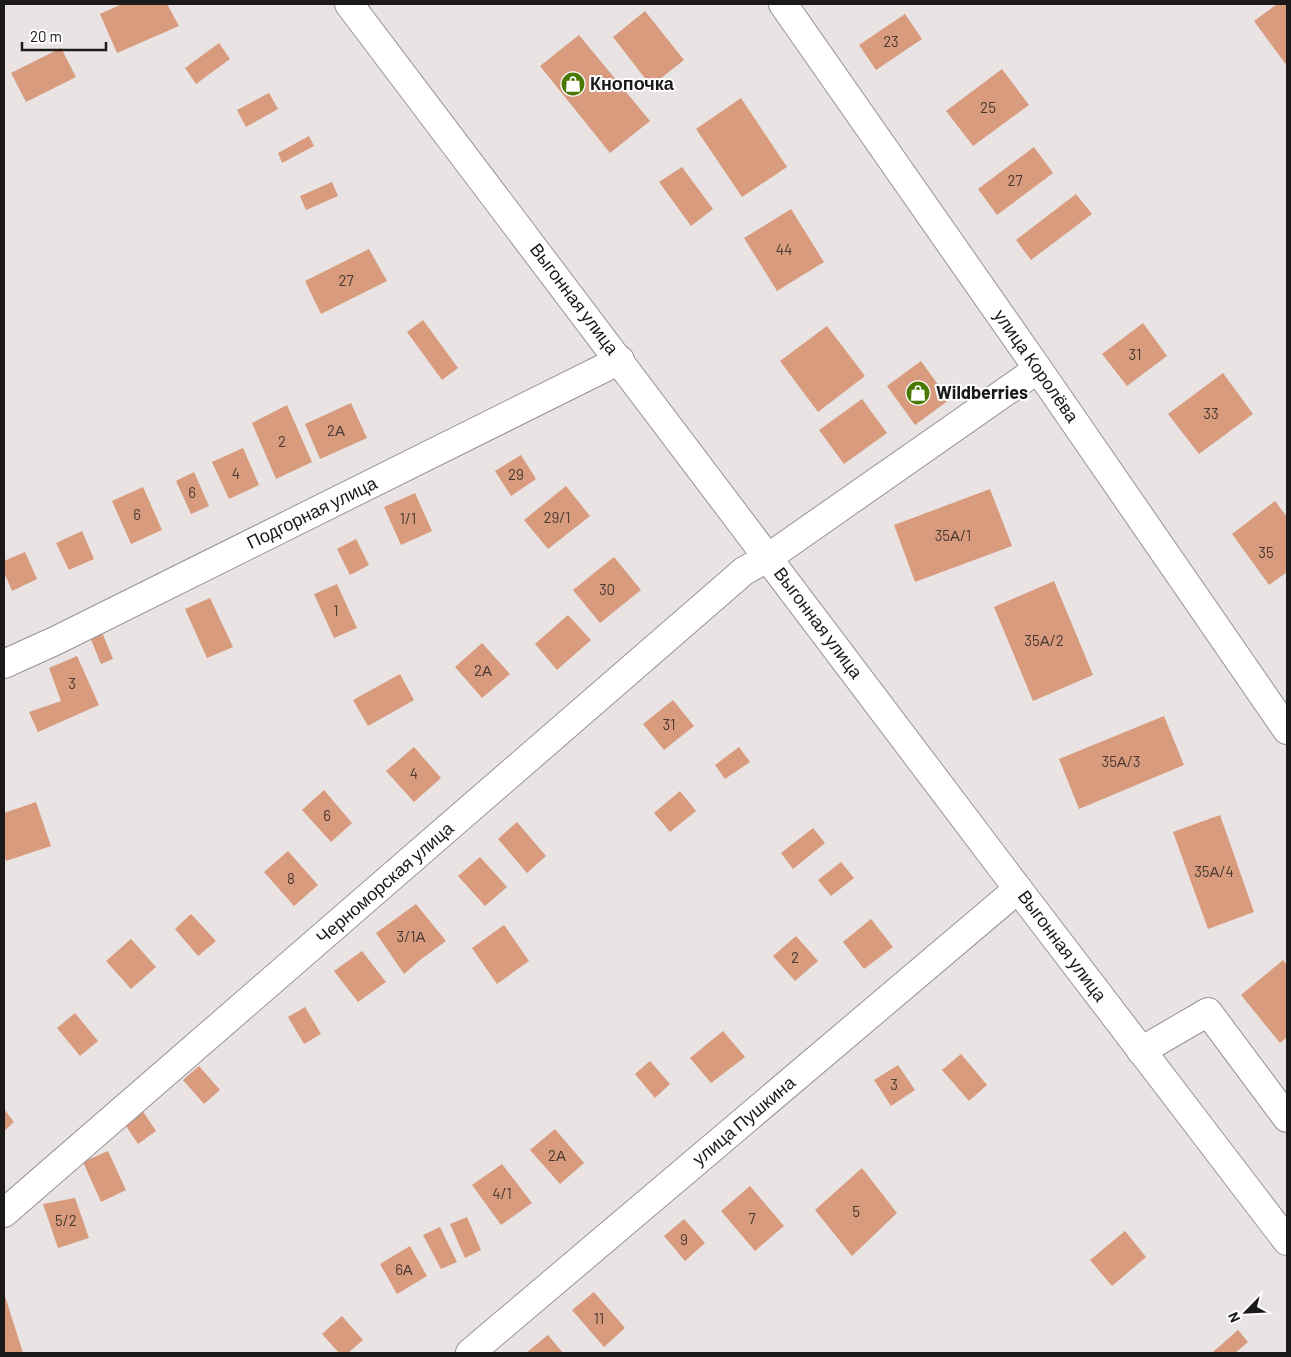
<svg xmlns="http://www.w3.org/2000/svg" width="1291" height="1357" viewBox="0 0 1291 1357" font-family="Barlow,sans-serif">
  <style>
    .building { fill: #d89b7e }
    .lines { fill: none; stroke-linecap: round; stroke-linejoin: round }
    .minor-casing { stroke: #989393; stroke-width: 30 }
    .minor { stroke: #fff; stroke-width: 28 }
    .labels { text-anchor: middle; stroke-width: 4; stroke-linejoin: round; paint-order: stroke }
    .number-label { font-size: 15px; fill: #4a3a32 }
    .poi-label { font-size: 18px; font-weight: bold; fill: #1b1919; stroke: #fff; text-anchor: start }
    .street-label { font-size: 18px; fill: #1b1919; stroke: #fff }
  </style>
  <rect width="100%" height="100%" fill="#e9e4e3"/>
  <g class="building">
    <path d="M122,4h45l12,22 -62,27 -17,-39z"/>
    <path d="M1277,4h10v62l-33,-45z"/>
    <path d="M645,11l39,49 -33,26 -38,-49z"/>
    <path d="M905,14l17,25 -46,31 -17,-25z"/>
    <path d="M579,35l71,86 -40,32 -70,-87z"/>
    <path d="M219,43l11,16 -34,25 -11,-16z"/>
    <path d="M61,48l15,29 -50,25 -15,-29z"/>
    <path d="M1002,69l27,36 -56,41 -27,-35z"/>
    <path d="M269,93l9,16 -32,18 -9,-17z"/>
    <path d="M741,98l46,69 -45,30 -46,-68z"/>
    <path d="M309,136l5,10 -32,17 -4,-10z"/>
    <path d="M1034,147l19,26 -56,42 -19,-26z"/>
    <path d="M682,167l31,42 -22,17 -32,-44z"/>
    <path d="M332,182l6,14 -32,14 -6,-14z"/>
    <path d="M1076,194l16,20 -61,46 -15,-20z"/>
    <path d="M791,209l33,53 -47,29 -33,-53z"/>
    <path d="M369,249l18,32 -66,33 -16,-33z"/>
    <path d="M423,320l35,48 -16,12 -35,-48z"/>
    <path d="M1143,323l24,33 -40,30 -25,-32z"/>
    <path d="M827,326l38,50 -47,36 -38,-51z"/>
    <path d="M921,361l28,39 -34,25 -28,-39z"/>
    <path d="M1223,373l30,41 -54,40 -31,-40z"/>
    <path d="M862,399l25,34 -43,31 -25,-34z"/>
    <path d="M351,403l16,35 -47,21 -15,-35z"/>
    <path d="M287,405l25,57 -36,17 -24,-56z"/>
    <path d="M243,448l16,37 -30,14 -17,-37z"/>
    <path d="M521,455l15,24 -25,17 -16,-25z"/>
    <path d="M194,472l15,34 -18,8 -15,-33z"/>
    <path d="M566,486l24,30 -42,33 -24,-29z"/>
    <path d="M143,487l19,43 -31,14 -19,-43z"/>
    <path d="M990,489l22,57 -97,36 -21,-57z"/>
    <path d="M415,493l17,38 -31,14 -17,-38z"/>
    <path d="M1275,501l12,16v55l-18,13 -37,-51z"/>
    <path d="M82,531l12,28 -25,11 -13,-27z"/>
    <path d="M356,539l13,26 -19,10 -13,-26z"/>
    <path d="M25,552l12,27 -25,12 -8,-19v-11z"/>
    <path d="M614,557l27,33 -41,33 -27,-33z"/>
    <path d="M1054,581l39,94 -60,26 -39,-94z"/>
    <path d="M337,584l20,44 -23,10 -20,-44z"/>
    <path d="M210,598l23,49 -26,11 -22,-49z"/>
    <path d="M568,615l23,25 -34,30 -22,-26z"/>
    <path d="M102,632l11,27 -12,5 -11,-27z"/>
    <path d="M482,643l28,31 -28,24 -27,-31z"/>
    <path d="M77,656l22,49 -61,27 -9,-20 32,-11 -12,-33z"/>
    <path d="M400,674l14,26 -46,26 -15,-26z"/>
    <path d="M673,700l21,26 -30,24 -21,-26z"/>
    <path d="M1164,716l20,49 -105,44 -20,-50z"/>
    <path d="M414,747l27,31 -27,24 -28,-31z"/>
    <path d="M739,747l11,15 -25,17 -10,-14z"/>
    <path d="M324,790l28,33 -21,19 -29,-32z"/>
    <path d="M680,791l16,20 -26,21 -16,-19z"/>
    <path d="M36,802l15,44 -45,15 -2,-8v-40z"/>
    <path d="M1220,815l34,97 -46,17 -35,-97z"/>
    <path d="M517,822l29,34 -19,17 -29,-34z"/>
    <path d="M813,828l12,15 -32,26 -12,-16z"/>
    <path d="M288,851l30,34 -24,21 -30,-34z"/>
    <path d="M480,857l27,30 -22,19 -27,-30z"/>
    <path d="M841,862l13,16 -23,18 -13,-16z"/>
    <path d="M416,904l30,37 -26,19 -16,14 -28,-41z"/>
    <path d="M191,914l25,27 -18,15 -23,-27z"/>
    <path d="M871,919l22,28 -29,22 -21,-27z"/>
    <path d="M504,925l25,36 -32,23 -25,-36z"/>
    <path d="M796,936l22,25 -23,20 -22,-25z"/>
    <path d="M131,939l25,28 -25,22 -25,-28z"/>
    <path d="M362,951l24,31 -28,20 -24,-31z"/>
    <path d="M1283,960l4,5v72l-7,6 -39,-48z"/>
    <path d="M305,1007l16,27 -17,10 -16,-27z"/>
    <path d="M75,1013l23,28 -18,15 -23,-28z"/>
    <path d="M723,1031l22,26 -34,26 -21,-25z"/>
    <path d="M961,1054l26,31 -18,16 -27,-31z"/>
    <path d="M650,1061l20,23 -15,14 -20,-24z"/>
    <path d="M898,1065l17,25 -24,16 -17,-26z"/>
    <path d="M199,1066l21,24 -16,14 -21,-24z"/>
    <path d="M4,1109l10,13 -10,9z"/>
    <path d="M142,1110l14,21 -18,13 -14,-21z"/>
    <path d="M555,1129l29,34 -24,21 -30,-34z"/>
    <path d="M108,1151l18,39 -25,12 -18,-40z"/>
    <path d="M502,1164l30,39 -31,22 -29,-40z"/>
    <path d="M862,1168l35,45 -45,43 -37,-46z"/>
    <path d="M750,1186l34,40 -29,25 -34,-40z"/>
    <path d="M75,1198l14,40 -31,10 -15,-44z"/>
    <path d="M467,1217l14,33 -16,8 -15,-34z"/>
    <path d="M684,1219l21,24 -20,18 -21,-25z"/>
    <path d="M440,1227l17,35 -16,7 -18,-34z"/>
    <path d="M1125,1231l21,26 -34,29 -22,-26z"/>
    <path d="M410,1246l17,30 -30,18 -17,-30z"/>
    <path d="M594,1292l31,36 -21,19 -32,-37z"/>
    <path d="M4,1293l19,60h-19z"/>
    <path d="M342,1316l21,24 -15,13h-9l-17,-19z"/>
    <path d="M1238,1330l10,12 -13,11h-21l-1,-1z"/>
    <path d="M548,1335l15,18h-37z"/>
  </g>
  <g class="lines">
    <defs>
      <g id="minor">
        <path d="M349,4l669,885 269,352"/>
        <path d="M783,4l255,365 249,361"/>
        <path d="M4,664l53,-24 563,-280"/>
        <path d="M1141,1051l67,-39 79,106"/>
        <path d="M4,1213l740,-642 25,-14 269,-188"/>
        <path d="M470,1353l548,-464"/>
      </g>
    </defs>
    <use href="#minor" class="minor-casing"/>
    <use href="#minor" class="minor"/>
  </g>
  <defs>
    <symbol id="shop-disc" viewBox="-11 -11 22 22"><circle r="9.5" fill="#497900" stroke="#fff"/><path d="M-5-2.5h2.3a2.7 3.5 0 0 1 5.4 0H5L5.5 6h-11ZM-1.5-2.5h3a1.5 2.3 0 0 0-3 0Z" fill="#fff"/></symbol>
  </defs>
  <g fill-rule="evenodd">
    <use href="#shop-disc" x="559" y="70" width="28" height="28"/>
    <use href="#shop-disc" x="904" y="379" width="28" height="28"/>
  </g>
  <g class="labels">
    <g class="number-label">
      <text x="891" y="47">23</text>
      <text x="988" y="113">25</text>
      <text x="1015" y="186">27</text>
      <text x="784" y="255">44</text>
      <text x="346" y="286">27</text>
      <text x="1135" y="360">31</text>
      <text x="1211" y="419">33</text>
      <text x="336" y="436">2А</text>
      <text x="282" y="447">2</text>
      <text x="236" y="479">4</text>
      <text x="516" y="480">29</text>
      <text x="192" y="498">6</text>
      <text x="137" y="520">6</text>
      <text x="557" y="523">29/1</text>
      <text x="408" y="524">1/1</text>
      <text x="953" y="541">35А/1</text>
      <text x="1266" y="558">35</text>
      <text x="607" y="595">30</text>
      <text x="336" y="616">1</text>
      <text x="1044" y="646">35А/2</text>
      <text x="483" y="676">2А</text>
      <text x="72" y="689">3</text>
      <text x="669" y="730">31</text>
      <text x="1121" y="767">35А/3</text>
      <text x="414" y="779">4</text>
      <text x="327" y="821">6</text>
      <text x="1214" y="877">35А/4</text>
      <text x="291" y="884">8</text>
      <text x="411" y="942">3/1А</text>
      <text x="795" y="963">2</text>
      <text x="894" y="1090">3</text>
      <text x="557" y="1161">2А</text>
      <text x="502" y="1199">4/1</text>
      <text x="856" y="1217">5</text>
      <text x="752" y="1224">7</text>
      <text x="66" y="1226">5/2</text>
      <text x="684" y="1245">9</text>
      <text x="404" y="1275">6А</text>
      <text x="599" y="1324">11</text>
    </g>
    <g class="poi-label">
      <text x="590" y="90">Кнопочка</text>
      <text x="936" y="399">Wildberries</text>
    </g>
    <g class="street-label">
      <text transform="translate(574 299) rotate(53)" y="6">Выгонная улица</text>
      <text transform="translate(1036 366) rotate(55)" y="6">улица Королёва</text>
      <text transform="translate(312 513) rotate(-26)" y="6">Подгорная улица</text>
      <text transform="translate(818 623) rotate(53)" y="6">Выгонная улица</text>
      <text transform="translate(385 883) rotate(-41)" y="6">Черноморская улица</text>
      <text transform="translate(1062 946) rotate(53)" y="6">Выгонная улица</text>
      <text transform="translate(744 1121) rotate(-40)" y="6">улица Пушкина</text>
    </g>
  </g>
  <rect width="1291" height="1357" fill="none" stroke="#1b1919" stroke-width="10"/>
  <g transform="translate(1246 1312) rotate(246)" stroke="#ffffff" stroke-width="4" paint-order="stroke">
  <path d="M0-4L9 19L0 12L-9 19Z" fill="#1b1919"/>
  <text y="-8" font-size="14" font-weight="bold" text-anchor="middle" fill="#1b1919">N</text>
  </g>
  <path d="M22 42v8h84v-8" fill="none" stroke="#1b1919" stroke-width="2.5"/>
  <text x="30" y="42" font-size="15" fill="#1b1919" stroke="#ffffff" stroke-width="4" paint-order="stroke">20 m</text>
</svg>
